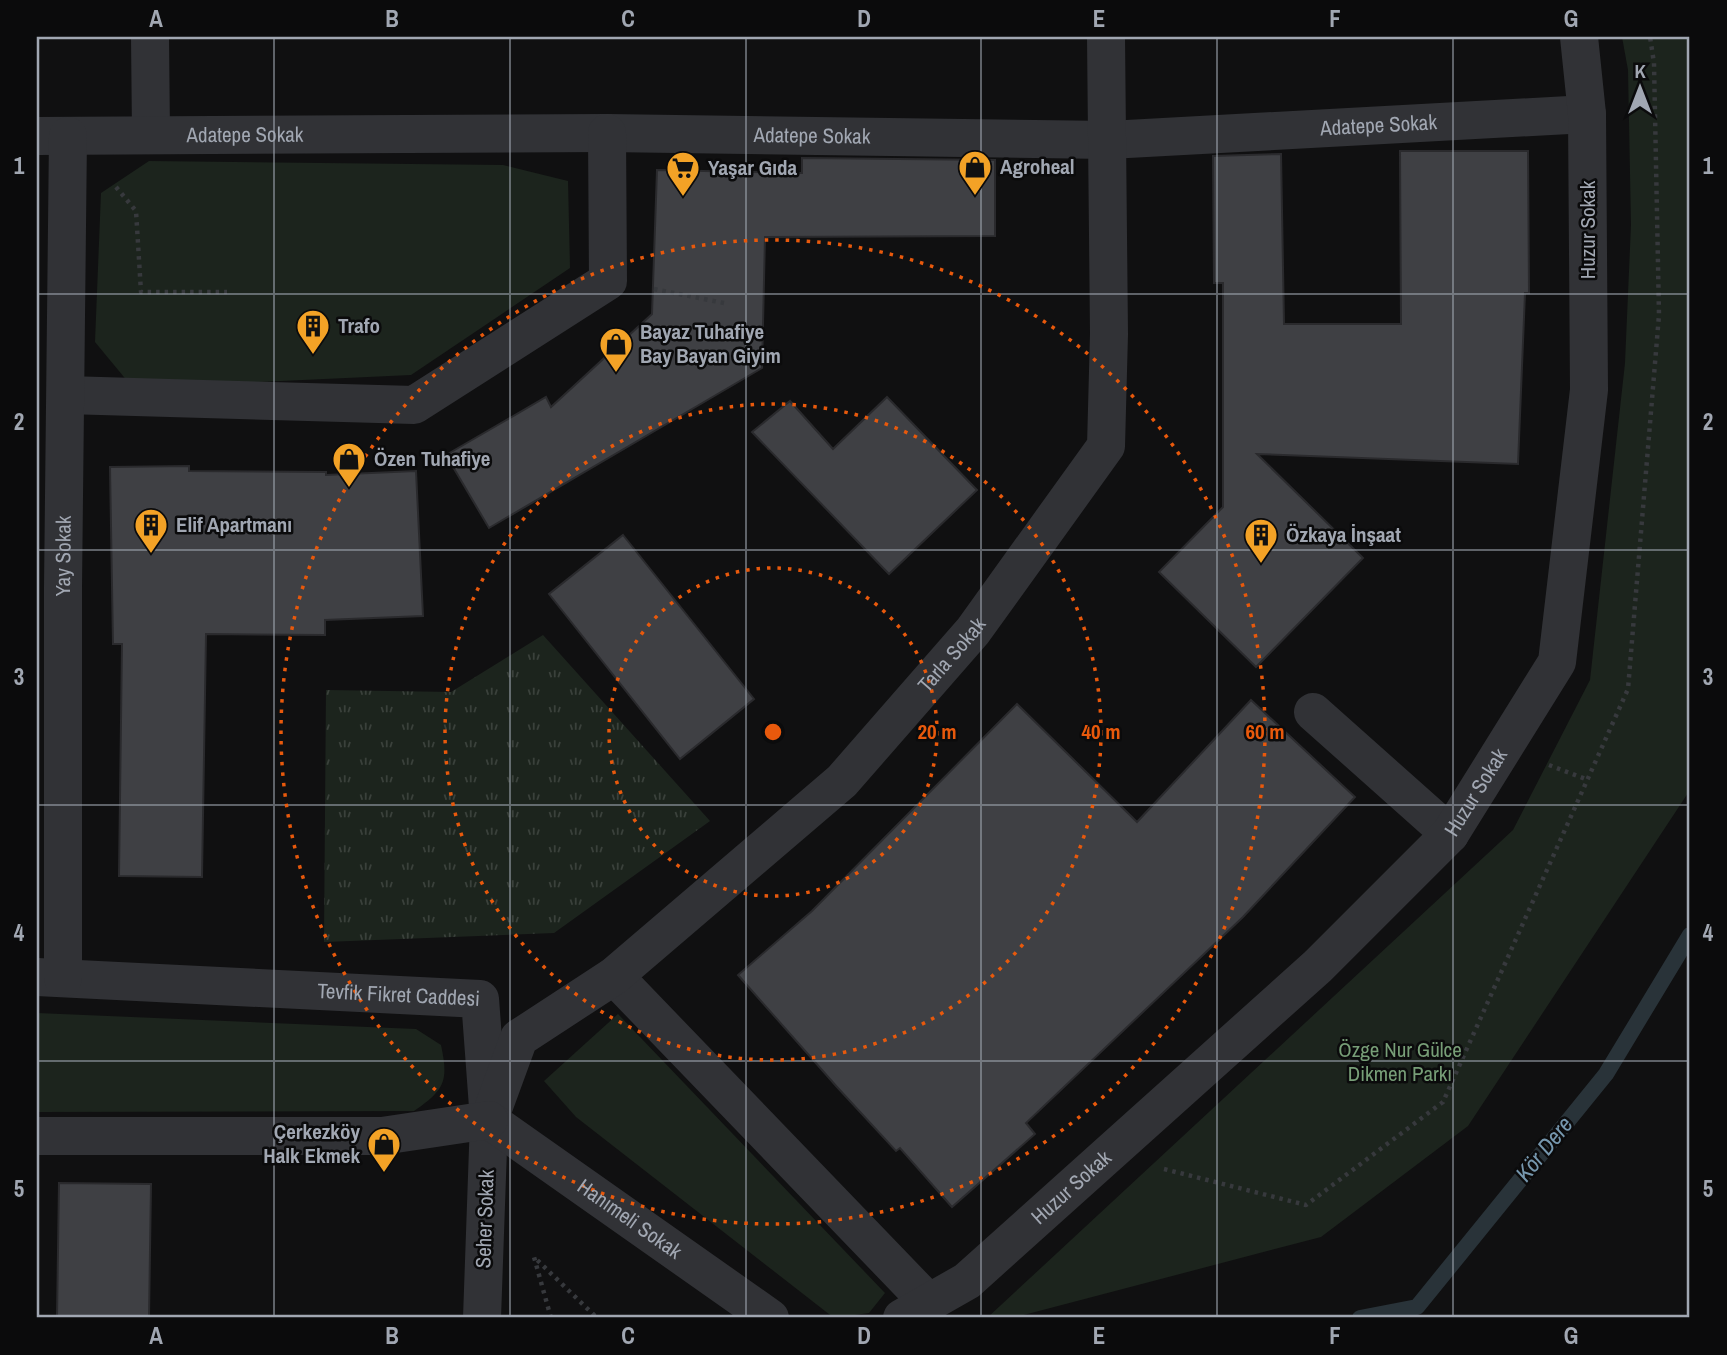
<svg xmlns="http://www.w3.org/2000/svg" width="1727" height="1355" viewBox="0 0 1727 1355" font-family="'Archivo Narrow',sans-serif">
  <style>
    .grass { fill: url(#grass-tufts) }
    .park { fill: #1c241d }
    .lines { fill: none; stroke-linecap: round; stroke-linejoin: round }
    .stream { stroke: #293339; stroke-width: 16 }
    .building { fill: #3f4044; stroke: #2a2a2d; stroke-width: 2 }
    .path { stroke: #37393d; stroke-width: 4.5; stroke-dasharray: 3.5 5; stroke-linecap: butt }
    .minor { stroke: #313236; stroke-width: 38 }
    .grid { fill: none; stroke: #a1a7b2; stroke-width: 2; stroke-opacity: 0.55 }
    .ring { fill: none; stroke: #e8590c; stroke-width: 3.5; stroke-dasharray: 3.5 7 }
    .labels { text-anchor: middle; stroke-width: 5; stroke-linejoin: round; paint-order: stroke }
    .street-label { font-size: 21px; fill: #a1a7b2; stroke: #0b0b0c }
    .poi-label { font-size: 21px; font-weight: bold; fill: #a1a7b2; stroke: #0b0b0c; text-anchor: start }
    .park-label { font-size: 21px; fill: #779e77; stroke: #0b0b0c }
    .water-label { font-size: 23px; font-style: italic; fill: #7697ae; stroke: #0b0b0c }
    .centre { fill: #e8590c; stroke: #0b0b0c; stroke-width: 3.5 }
    .ring-label { font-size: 21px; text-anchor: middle; font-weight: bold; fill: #e8590c; stroke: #0b0b0c; stroke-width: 5; stroke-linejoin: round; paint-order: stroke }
    .neatline { fill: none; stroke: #a1a7b2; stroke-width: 2.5 }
    .grid-label { font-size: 23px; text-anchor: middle; font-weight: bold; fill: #a1a7b2 }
  </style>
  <defs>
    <pattern id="grass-tufts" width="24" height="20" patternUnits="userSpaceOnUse" patternTransform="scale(1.75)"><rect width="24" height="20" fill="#1c241d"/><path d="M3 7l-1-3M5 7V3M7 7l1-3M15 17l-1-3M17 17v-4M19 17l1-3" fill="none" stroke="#3a413b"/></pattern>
  </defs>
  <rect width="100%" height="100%" fill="#101011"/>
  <path class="grass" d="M543,635l167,186 -156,112 -230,9 2,-252 125,2z"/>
  <g class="park">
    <path d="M1622,37h68v753l-222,336 -147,111 -309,81h-25l526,-488 77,-150 35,-317 6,-138 -3,-155z"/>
    <path d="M149,161l354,4 65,16 2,87 -159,107 -278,13 -38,-46 6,-149z"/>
    <path d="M37,1013l379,16 25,16c8,37 3,45 -27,66l-377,1z"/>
    <path d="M618,1014l267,279 -16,20 -35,5 -258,-201 -32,-36z"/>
  </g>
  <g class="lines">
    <path class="stream" d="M1360,1318l57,-11 189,-233 84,-139"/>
  </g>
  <g class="building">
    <path d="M1400,151h128l1,142h-4l-7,171 -261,-10 106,104 -107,109 -97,-95 64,-65v-224h-9l-1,-127 68,-2 3,170h117z"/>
    <path d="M802,158l193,2v76l-230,1 -3,131 -273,160 -43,-73 100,-58 5,10 101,-93 5,-144 145,3z"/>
    <path d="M887,397l90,93 -88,84 -137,-142 38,-31 43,48z"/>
    <path d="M189,466v5l137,1v3l90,-4 7,145 -98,4v15l-119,-1 -4,243 -83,-1 3,-232h-9l-3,-177z"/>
    <path d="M623,535l131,164 -74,60 -131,-165z"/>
    <path d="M1251,700l104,97 -112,120 -217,206 9,11 -83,73 -52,-59 -4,3 -59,-64 -99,-112 74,-64 205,-207 120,118z"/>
    <path d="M59,1183l92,1 -2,134h-92z"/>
  </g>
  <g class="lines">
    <g class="path">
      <path d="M116,187l20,24 5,81h86"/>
      <path d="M654,289l70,14"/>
      <path d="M1549,765l39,15"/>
      <path d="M1164,1169l142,36 137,-103 185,-413 31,-374 -5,-252 -4,-26"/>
      <path d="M551,1318l-17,-61 63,61"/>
    </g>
    <g class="minor">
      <path d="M150,37l1,97"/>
      <path id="s1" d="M37,136l570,-3 502,7 478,-26"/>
      <path d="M66,395l348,10 194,-124 -1,-148"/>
      <path d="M1313,712l137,122"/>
      <path d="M614,976l315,327"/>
      <path id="s2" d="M37,977l443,22 9,121 -7,198"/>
      <path id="s3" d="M63,978v-391l5,-451"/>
      <path id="s4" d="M489,1120l30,-82 95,-62 228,-195 131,-150 133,-185 3,-112 -3,-297"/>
      <path id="s5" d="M489,1120l281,198"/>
      <path d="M37,1136h345l107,-16"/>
      <path id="s6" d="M902,1318l65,-37 351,-315 132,-132 107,-172 32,-272 -2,-276 -8,-77"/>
    </g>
  </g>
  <path class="grid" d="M274,37v1281M510,37v1281M746,37v1281M981,37v1281M1217,37v1281M1453,37v1281M37,294h1653M37,550h1653M37,805h1653M37,1061h1653"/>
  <g class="ring">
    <circle cx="773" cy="732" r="164"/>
    <circle cx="773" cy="732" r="328"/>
    <circle cx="773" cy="732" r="492"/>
  </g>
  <defs>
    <symbol id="shop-pin" viewBox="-11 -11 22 30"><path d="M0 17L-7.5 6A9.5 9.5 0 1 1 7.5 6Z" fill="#f3a226" stroke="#0b0b0c"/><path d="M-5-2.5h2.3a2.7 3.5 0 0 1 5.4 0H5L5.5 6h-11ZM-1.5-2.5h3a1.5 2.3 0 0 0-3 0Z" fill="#111"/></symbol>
    <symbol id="supermarket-pin" viewBox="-11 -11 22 30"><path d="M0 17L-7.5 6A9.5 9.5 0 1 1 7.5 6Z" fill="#f3a226" stroke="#0b0b0c"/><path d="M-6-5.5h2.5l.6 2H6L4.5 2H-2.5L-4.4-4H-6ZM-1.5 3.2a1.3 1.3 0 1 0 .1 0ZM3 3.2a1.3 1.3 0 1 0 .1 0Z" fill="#111"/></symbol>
    <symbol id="building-pin" viewBox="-11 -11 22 30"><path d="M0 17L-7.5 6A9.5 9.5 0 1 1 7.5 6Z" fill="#f3a226" stroke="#0b0b0c"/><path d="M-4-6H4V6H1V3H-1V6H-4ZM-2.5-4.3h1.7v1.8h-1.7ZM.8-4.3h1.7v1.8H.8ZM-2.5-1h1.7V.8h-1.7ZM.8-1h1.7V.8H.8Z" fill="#111"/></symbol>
  </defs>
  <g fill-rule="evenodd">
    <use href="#shop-pin" x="956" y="148" width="38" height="52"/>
    <use href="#supermarket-pin" x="664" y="149" width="38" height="52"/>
    <use href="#building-pin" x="294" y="307" width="38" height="52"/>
    <use href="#shop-pin" x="597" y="325" width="38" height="52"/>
    <use href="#shop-pin" x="330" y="440" width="38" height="52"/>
    <use href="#building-pin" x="132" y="506" width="38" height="52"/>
    <use href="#building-pin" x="1242" y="516" width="38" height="52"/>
    <use href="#shop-pin" x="365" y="1125" width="38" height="52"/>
  </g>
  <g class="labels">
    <g class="street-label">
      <text dy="7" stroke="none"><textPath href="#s1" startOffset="1342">Adatepe Sokak</textPath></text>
      <text dy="7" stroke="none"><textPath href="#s1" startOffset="208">Adatepe Sokak</textPath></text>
      <text dy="7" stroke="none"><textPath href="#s1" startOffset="775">Adatepe Sokak</textPath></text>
      <text transform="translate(1588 230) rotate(-90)" y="7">Huzur Sokak</text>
      <text dy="7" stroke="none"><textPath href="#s3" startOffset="422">Yay Sokak</textPath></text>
      <text dy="7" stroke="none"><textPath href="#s4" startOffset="668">Tarla Sokak</textPath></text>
      <text dy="7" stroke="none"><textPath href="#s6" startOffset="782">Huzur Sokak</textPath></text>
      <text dy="7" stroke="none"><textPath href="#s2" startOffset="362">Tevfik Fikret Caddesi</textPath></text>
      <text dy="7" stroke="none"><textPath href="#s6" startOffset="215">Huzur Sokak</textPath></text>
      <text transform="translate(485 1219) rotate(-88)" y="7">Seher Sokak</text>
      <text dy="7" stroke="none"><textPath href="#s5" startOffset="172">Hanımeli Sokak</textPath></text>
    </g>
    <g class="poi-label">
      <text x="1000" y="174">Agroheal</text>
      <text x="708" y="175">Yaşar Gıda</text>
      <text x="338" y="333">Trafo</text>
      <text x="640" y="339">Bayaz Tuhafiye<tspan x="640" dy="24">Bay Bayan Giyim</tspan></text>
      <text x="374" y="466">Özen Tuhafiye</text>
      <text x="176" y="532">Elif Apartmanı</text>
      <text x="1286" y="542">Özkaya İnşaat</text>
      <text x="360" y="1139" text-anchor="end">Çerkezköy<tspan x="360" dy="24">Halk Ekmek</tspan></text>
    </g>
    <g class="park-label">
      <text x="1400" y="1057">Özge Nur Gülce<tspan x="1400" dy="24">Dikmen Parkı</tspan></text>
    </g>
    <g class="water-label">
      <text transform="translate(1544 1149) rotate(-51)" y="8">Kör Dere</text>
    </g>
  </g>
  <circle cx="773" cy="732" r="10" class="centre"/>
  <g class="ring-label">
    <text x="937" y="739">20 m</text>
    <text x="1101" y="739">40 m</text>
    <text x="1265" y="739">60 m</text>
  </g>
  <rect width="1727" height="1355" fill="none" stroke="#0b0b0c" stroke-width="77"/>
  <g transform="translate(1640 88)" stroke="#0b0b0c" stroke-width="5" paint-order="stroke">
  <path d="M0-5L12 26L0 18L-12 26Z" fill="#a1a7b2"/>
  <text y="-10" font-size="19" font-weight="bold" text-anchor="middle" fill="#a1a7b2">K</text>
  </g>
  <rect x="38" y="38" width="1650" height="1278" class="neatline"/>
  <g class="grid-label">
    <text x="156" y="27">A</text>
    <text x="392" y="27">B</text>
    <text x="628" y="27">C</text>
    <text x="864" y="27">D</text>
    <text x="1099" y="27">E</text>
    <text x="1335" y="27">F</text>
    <text x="1571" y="27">G</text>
    <text x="19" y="174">1</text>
    <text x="1708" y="174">1</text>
    <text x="19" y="430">2</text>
    <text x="1708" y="430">2</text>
    <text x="19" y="685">3</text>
    <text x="1708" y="685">3</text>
    <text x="19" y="941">4</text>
    <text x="1708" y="941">4</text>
    <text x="19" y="1197">5</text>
    <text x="1708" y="1197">5</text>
    <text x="156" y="1344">A</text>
    <text x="392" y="1344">B</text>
    <text x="628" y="1344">C</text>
    <text x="864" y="1344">D</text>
    <text x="1099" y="1344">E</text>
    <text x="1335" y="1344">F</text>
    <text x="1571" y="1344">G</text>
  </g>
</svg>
